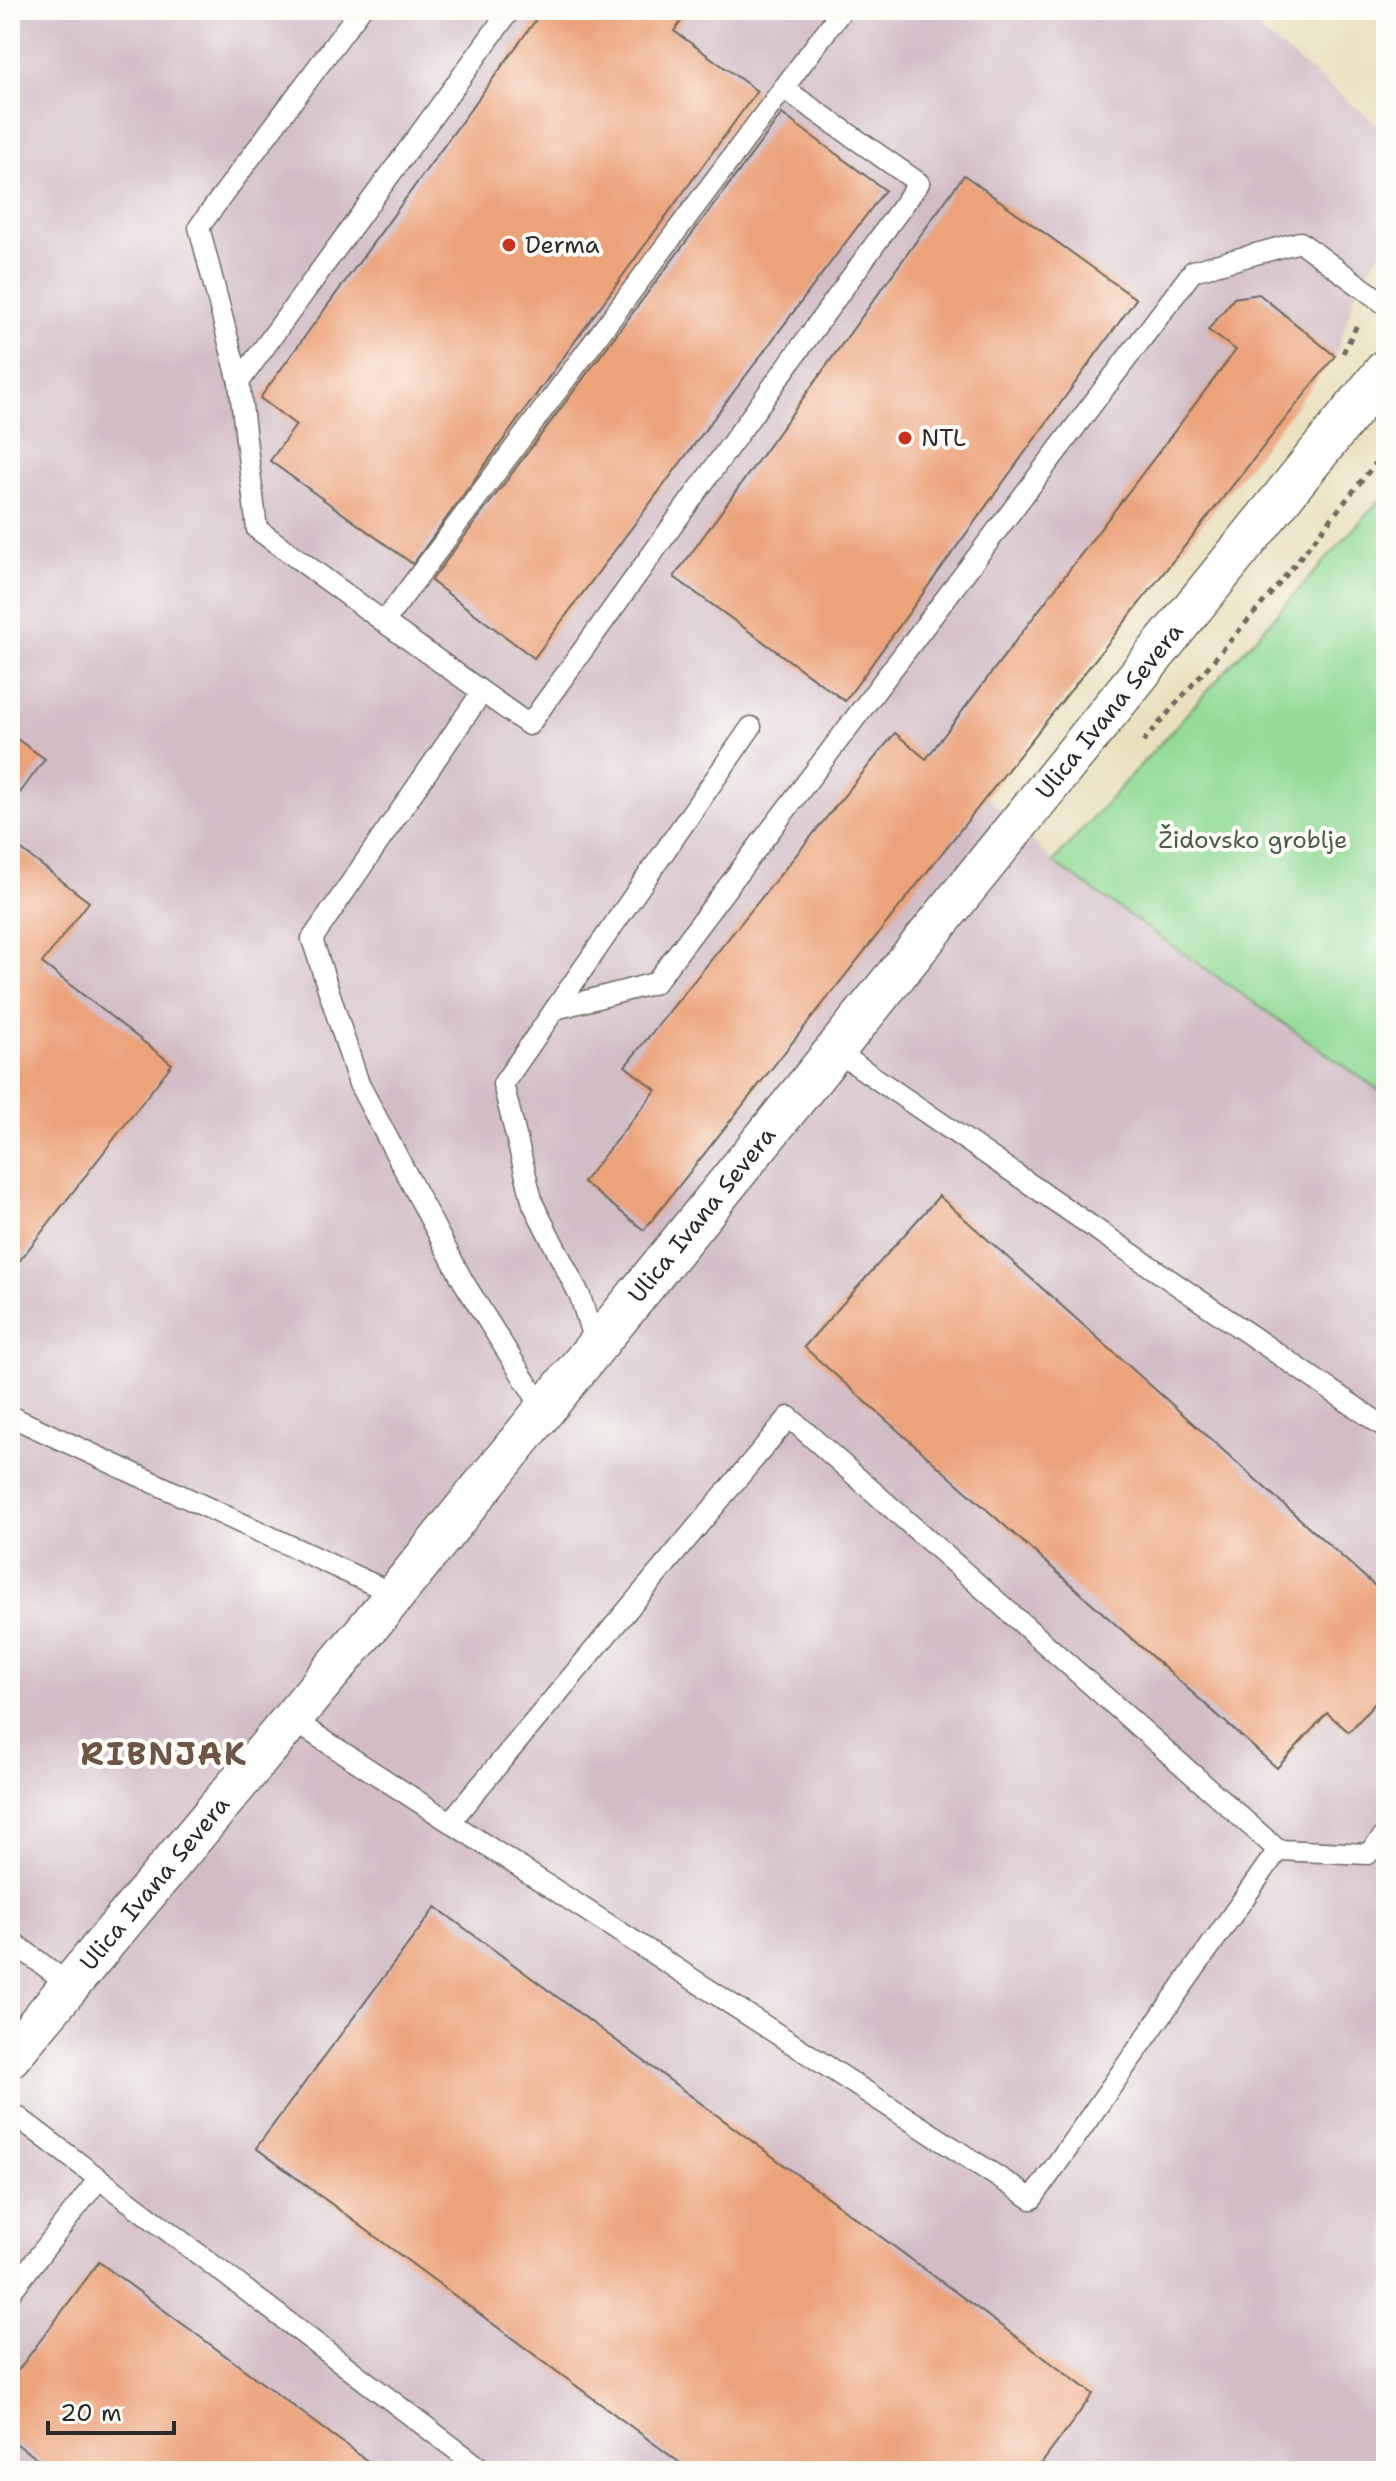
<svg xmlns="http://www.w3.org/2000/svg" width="1396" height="2481" viewBox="0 0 1396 2481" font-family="'Shantell Sans',sans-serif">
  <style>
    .industrial { fill: #d2bdc7 }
    .green { fill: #93db96; stroke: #5f8360; stroke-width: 2 }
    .building { fill: #eca37a }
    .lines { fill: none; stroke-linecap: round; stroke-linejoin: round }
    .service-casing { stroke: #6e6a5e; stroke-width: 23 }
    .minor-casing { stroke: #6e6a5e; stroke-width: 43 }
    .path { stroke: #6e6a5e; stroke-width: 5; stroke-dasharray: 6 6; stroke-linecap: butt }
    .service { stroke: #fff; stroke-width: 20 }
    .minor { stroke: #fff; stroke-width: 40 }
    .poi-dot { fill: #c8321e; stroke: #fdfcf7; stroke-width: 3 }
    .labels { text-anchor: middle; stroke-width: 8; stroke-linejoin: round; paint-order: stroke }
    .poi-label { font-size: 24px; fill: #2b2b2b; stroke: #fdfcf7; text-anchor: start }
    .street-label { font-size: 24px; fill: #2b2b2b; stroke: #fdfcf7 }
    .park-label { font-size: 24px; fill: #4a604b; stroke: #fdfcf7 }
    .district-label { font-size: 32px; font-weight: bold; letter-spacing: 2px; fill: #6f5547; stroke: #fdfcf7 }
  </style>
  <rect width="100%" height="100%" fill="#fdfcf7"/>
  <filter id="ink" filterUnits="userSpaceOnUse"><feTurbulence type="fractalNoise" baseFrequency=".0125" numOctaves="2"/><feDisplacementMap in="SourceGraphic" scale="16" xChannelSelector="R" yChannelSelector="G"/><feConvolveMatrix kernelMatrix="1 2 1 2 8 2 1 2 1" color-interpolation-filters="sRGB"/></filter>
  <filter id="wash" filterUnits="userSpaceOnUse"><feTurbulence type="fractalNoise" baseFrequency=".006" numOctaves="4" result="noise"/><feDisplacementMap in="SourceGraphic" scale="32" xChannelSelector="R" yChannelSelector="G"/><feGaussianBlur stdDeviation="1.8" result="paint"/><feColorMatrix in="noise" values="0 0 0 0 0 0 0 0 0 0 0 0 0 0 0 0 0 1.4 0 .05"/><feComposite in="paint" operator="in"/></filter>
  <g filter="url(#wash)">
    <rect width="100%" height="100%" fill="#eae0bd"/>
    <path class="industrial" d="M10,10h1224l152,121v112l-28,44 -23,69 -348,440 66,66 333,233v1376h-1376z"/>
    <path class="green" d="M1386,493v602l-333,-233z"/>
    <g id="blocks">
      <g class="building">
        <path d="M543,10h147l-16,21 83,60 -344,473 -143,-103 26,-36 -36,-27z"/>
        <path d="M782,114l103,76 -351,468 -103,-77z"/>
        <path d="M964,175l172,124 -291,402 -171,-124z"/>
        <path d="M1259,294l76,62 -691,874 -61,-48 73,-92 -31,-24 270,-333 31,26 310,-409 -28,-20 26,-32z"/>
        <path d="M10,734l35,25 -35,47z"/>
        <path d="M10,841l79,61 -47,61 130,101 -162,209z"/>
        <path d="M939,1196l447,400v95l-37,41 -22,-19 -50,55 -473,-421z"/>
        <path d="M436,1907l657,487 -57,77h-345l-435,-323z"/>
        <path d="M99,2262l282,209h-327l-44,-32v-58z"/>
      </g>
    </g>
  </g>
  <g filter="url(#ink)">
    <use href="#blocks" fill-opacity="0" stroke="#6e6a5e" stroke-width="2"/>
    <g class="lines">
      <defs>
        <g id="service">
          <path d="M360,10l-161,217 40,155 271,-372"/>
          <path d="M239,382l18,147 127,93 458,-612"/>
          <path d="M1366,397l20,15"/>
          <path d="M384,622l145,103 390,-542 -136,-95"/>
          <path d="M482,692l-170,247 47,145 104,197 80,128"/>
          <path d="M555,1009l100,-26 538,-712 107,-29 86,63"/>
          <path d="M833,1049l553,379"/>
          <path d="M595,1345l-15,-49 -47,-92 -30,-120 248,-357"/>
          <path d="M10,1416l384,178"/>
          <path d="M291,1719l741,480 246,-349 -489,-433 -339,405"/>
          <path d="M1278,1850l90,4 18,-20"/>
          <path d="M10,1940l60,45"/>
          <path d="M10,2111l474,360"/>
          <path d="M10,2293l88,-113"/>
        </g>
        <g id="minor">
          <path id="s1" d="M10,2057l370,-444 1006,-1244"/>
        </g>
      </defs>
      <use href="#service" class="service-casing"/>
      <use href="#minor" class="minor-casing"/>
      <g class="path">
        <path d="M1343,353l15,-30"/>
        <path d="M1143,742l132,-153 111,-139"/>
      </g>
      <use href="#service" class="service"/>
      <use href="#minor" class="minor"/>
    </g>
  </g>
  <g class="poi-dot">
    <circle cx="509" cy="245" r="8"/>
    <circle cx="905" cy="438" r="8"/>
  </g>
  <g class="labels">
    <g class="poi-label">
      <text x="525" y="253">Derma</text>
      <text x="921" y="446">NTL</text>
    </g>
    <g class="street-label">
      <text dy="8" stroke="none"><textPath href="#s1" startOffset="1738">Ulica Ivana Severa</textPath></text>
      <text dy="8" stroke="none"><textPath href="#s1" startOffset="1090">Ulica Ivana Severa</textPath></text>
      <text dy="8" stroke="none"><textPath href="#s1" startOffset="226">Ulica Ivana Severa</textPath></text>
    </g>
    <g class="park-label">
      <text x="1253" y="848">Židovsko groblje</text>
    </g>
    <g class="district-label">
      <text x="164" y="1765">RIBNJAK</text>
    </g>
  </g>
  <rect width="1396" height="2481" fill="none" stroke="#fdfcf7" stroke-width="40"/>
  <path d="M48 2421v12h126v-12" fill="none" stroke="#2b2b2b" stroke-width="4"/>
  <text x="60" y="2421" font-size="24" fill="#2b2b2b" stroke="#fdfcf7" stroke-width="6" paint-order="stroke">20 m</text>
</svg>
